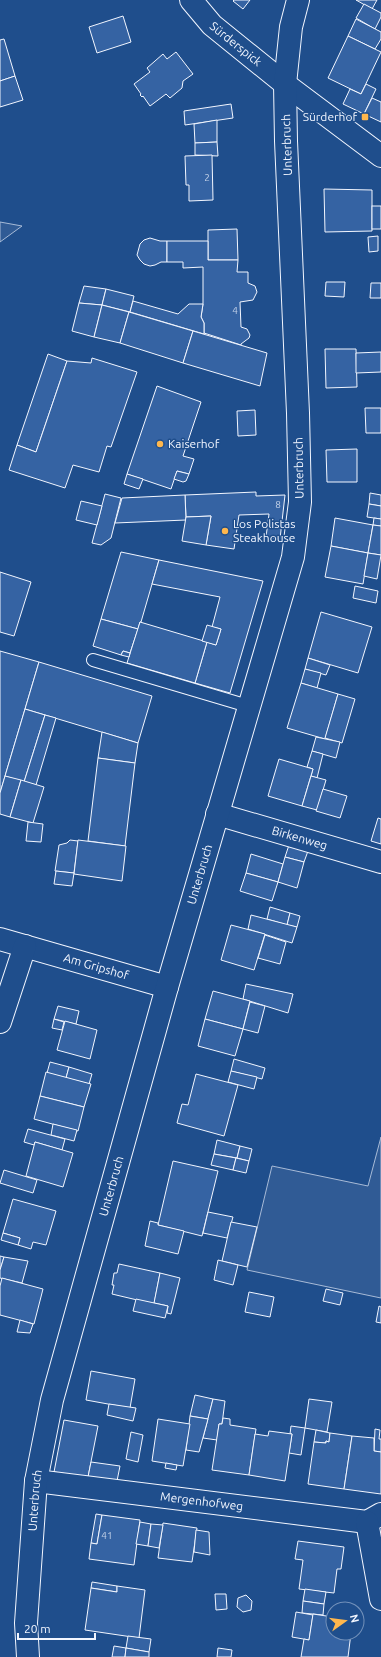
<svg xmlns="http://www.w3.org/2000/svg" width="381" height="1657" viewBox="0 0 381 1657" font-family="Ubuntu,sans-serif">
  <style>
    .built { fill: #305b95; stroke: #a8bbd7 }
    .building { fill: #3563a3; stroke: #f2f6ff }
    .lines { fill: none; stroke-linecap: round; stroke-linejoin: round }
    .lane-casing { stroke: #f2f6ff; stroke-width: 14 }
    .street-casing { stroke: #f2f6ff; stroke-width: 24 }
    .lane { stroke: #1f4e8c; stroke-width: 12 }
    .street { stroke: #1f4e8c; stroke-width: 22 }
    .poi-dot { fill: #ffb74d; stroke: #1f4e8c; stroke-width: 1.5 }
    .labels { text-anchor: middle; stroke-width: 3; stroke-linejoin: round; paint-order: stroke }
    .number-label { font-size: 10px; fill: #c3d1e8 }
    .street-label { font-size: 12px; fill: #f2f6ff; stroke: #1f4e8c }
    .poi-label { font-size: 12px; fill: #f2f6ff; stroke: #1f4e8c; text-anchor: start }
  </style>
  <rect width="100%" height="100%" fill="#1f4e8c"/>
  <g class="built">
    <path d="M0,222l22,4 -22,16z"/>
    <path d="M381,1137v161l-134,-28 25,-104 96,20z"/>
  </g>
  <g class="building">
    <path d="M234,0h16l-7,9 -10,-8z"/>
    <path d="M356,0h21l-5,9z"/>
    <path d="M364,4l17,9v4l-6,12 -19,-11z"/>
    <path d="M123,16l8,26 -34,11 -8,-26z"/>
    <path d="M356,19l25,13v7l-6,10 -27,-13z"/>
    <path d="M348,36l33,16 -20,42 -33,-16z"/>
    <path d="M4,39l11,37 -15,5v-41z"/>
    <path d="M176,52l17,22 -10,7 -1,7 -12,10 -4,-4 -16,12 -7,-10 -1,1 -2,-2 1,-1 -7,-10 16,-12 -3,-4 16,-14 4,5z"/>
    <path d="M15,76l8,24 -23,7v-26z"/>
    <path d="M366,84l10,5 -12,25 -21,-10 7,-15 11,5z"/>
    <path d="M372,98l9,4v20l-17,-8z"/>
    <path d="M231,104l2,14 -48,7 -1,-14z"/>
    <path d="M217,120v22l-22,1 -1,-19z"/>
    <path d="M217,142l1,14 -23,-1v-12z"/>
    <path d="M212,155l1,45 -24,1v-16h-3l-1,-29z"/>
    <path d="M324,189l48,1v41l-47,1z"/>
    <rect x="372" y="206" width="9" height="23"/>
    <path d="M237,229l1,31h-30v-30z"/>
    <path d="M378,236v15l-9,1 -1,-15z"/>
    <path d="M150,238l10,3h7v21h-6l-6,3 -5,1 -6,-2 -4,-4 -3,-5 3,-11 4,-4z"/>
    <path d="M167,241h41v19h30l-1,12h11v11l7,3 2,6 -4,8 -13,2 1,25 6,2 3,6 -1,3 -8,6v1l-37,-12v-10l-3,-6 2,-13v-37l-20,1v-6h-16z"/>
    <path d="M326,282h19l-1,15 -19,-1z"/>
    <path d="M371,283h10v15h-11z"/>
    <path d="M84,286l22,3 -4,16 -23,-2z"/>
    <path d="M106,289l28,7 -4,16 -28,-7z"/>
    <path d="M133,301l45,13 11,-10h14l-2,13 3,6v11l-74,-22z"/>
    <path d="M79,303l23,2 -8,32 -22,-6z"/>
    <path d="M102,305l27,7 -9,31 -26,-6z"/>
    <path d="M129,312l64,19 -10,32 -63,-20z"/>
    <path d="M193,331l74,22 -7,33 -77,-23z"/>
    <path d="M325,349h31l1,38 -31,1z"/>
    <path d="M381,352v20l-25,1v-20z"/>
    <path d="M48,354l19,7 -31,91 -19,-7z"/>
    <path d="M92,358l45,14 -26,75 -4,-1 -8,26 -26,-7 -8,23 -56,-18 8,-25 19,7 31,-91 24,2z"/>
    <path d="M157,386l44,16 -18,54 11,3 -5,15 -12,-3 -6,18 -44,-15z"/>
    <path d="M365,408h16v25h-15z"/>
    <path d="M255,410l1,25 -18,1 -1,-25z"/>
    <path d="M357,449v33h-30l-1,-32z"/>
    <path d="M177,471l12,3 -3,7 -3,1 -9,-3z"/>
    <path d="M127,474l16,5 -4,10 -15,-5z"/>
    <path d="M256,492v4l29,-1 -5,44 -14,-2 3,-23 -30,1 -5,34 -28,-4 5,-29 -25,1 -1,-22z"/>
    <path d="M370,493l11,2v11l-12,-2z"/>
    <path d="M105,494l16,4 -10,40 -10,7 -9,-2z"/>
    <path d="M185,495l1,25 -71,3 7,-25z"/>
    <path d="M81,501l21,5 -5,19 -21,-5z"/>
    <path d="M369,504l12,2v13l-14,-2z"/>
    <path d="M211,516l-5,29 -24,-4 4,-24z"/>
    <path d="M335,518l38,7 -5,28 -37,-7z"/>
    <path d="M374,518l7,1v7l-8,-1z"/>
    <path d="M373,525l8,1v29l-13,-2z"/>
    <path d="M331,546l37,7 -5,31 -38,-7z"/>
    <path d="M121,552l38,8 -18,62h-1l-2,7 -37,-10z"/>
    <path d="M368,553l13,2 -4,24 -13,-3z"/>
    <path d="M159,560l104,21 -33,112 -35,-10 12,-41 9,3 5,-16 -9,-2 8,-30 -68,-13z"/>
    <path d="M0,572l31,10 -17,54 -14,-4z"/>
    <path d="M355,586l23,5 -2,12 -23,-5z"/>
    <path d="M321,612l51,15 -14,46 -50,-15z"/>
    <path d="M101,619l37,10 -8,24 -7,-2 -2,4 -28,-9z"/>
    <path d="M140,622l67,20 -12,41 -68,-20z"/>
    <path d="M207,625l14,4 -5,16 -14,-4z"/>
    <path d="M0,651l39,11 -39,131z"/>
    <path d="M123,651l7,2 -1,4 -8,-2z"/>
    <path d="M308,658l22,7 -4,10 -21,-6z"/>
    <path d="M39,662l113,34 -14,47 -113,-34z"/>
    <path d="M305,669l16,4 -4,15 -16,-5z"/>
    <path d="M301,683l37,11 -13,45 -38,-11z"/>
    <path d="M338,694l17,5 -13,44 -17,-5z"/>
    <path d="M25,709l20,6 -21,67 -19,-6z"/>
    <path d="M45,715l11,3 -20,67 -12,-3z"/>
    <path d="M102,732l36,11 -3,20 -37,-5z"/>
    <path d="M316,737l24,5 -4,16 -24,-7z"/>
    <path d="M312,751l11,3 -6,24 -6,-2 2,-7 -6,-2z"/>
    <path d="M98,758l37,5 -10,83 -37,-5z"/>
    <path d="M279,759l34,10 -11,37 -34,-10z"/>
    <path d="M5,776l16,4 -11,37 -10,-3v-21z"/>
    <path d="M311,776l15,4 -9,30 -15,-4z"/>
    <path d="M21,780l23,7 -11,36 -23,-6z"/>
    <path d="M323,789l24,7 -7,22 -24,-7z"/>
    <path d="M378,818l3,1v25l-10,-3z"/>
    <path d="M28,822l15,2 -2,18 -15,-1z"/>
    <path d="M70,840l8,1 -4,32 -19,-2 4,-26 8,-2z"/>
    <path d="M78,840l48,6 -4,35 -48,-7z"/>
    <path d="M289,845l19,6 -4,11 -19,-5z"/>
    <path d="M251,854l32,10 -5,18 -32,-9z"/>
    <path d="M285,857l19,5 -7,26 -19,-6z"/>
    <path d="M56,871l18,2 -2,13 -18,-2z"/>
    <path d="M246,873l32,9 -6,19 -32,-10z"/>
    <path d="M270,907l20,6 -3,12 -20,-6z"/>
    <path d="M290,913l10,3 -3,11 -10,-2z"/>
    <path d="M251,915l46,12 -5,16 -44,-14z"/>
    <path d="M231,925l34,9 -11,36 -33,-10z"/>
    <path d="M265,935l21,7 -6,22 -22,-6z"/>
    <path d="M246,984l47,10 -5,19 -45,-14z"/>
    <path d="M213,991l37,10 -7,28 -38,-10z"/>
    <path d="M250,1002l15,4 -7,27 -15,-4z"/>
    <path d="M58,1006l21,5 -3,13 -22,-5z"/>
    <path d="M54,1019l10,3 -2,8 -10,-2z"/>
    <path d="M205,1019l38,10 -8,27 -37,-10z"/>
    <path d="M65,1021l32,9 -7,29 -33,-9z"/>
    <path d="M234,1059l31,9 -3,11 -31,-8z"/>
    <path d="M50,1062l19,5 -3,11 -19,-5z"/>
    <path d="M69,1067l23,7 -3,10 -23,-6z"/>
    <path d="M231,1071l26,6 -3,12 -26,-7z"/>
    <path d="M46,1072l45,12 -7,23 -44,-11z"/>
    <path d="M196,1074l42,11 -14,51 -47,-13 5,-19 6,1z"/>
    <path d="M40,1096l44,11 -6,24 -44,-12z"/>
    <path d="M53,1124l24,6 -3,11 -23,-6z"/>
    <path d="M28,1129l37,10 -3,11 -27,-8 -1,3 -10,-3z"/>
    <path d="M217,1140l23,6 -3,12 -23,-4z"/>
    <path d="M35,1142l38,11 -10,34 -37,-11z"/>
    <path d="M240,1146l12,3 -3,12 -12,-3z"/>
    <path d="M214,1154l22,4 -3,12 -22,-5z"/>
    <path d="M236,1158l13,3 -3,12 -13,-3z"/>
    <path d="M173,1161l45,10 -16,65 -44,-11z"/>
    <path d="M4,1170l33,10 -4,13 -33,-10z"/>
    <path d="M13,1199l43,12 -10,34 -13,-3 -2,7 -13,-4 2,-7 -17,-5z"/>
    <path d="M208,1212l25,5 -6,21 -24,-5z"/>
    <path d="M150,1221l8,2v2l26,6 -6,23 -33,-8z"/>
    <path d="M231,1222l26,5 -10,40 -25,-6z"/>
    <path d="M3,1233l17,5 -2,7 -17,-5z"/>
    <path d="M0,1256l4,1 -4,13z"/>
    <path d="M4,1257l24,4 -6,22 -22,-5v-8z"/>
    <path d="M218,1260l20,5 -5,20 -19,-5z"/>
    <path d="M119,1264l41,9 -6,31 -42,-10 2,-9h-2l2,-12h3z"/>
    <path d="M160,1273l20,5 -9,36 -4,-1 1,-7 -14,-3z"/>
    <path d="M2,1278l41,11 -9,35 -34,-9v-29z"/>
    <path d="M326,1289l17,4 -3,12 -17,-4z"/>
    <path d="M249,1292l25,5 -4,20 -25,-5z"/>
    <path d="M136,1299l32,7 -3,12 -32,-7z"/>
    <path d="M379,1306l2,1v16l-5,-1z"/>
    <path d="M20,1320l13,4 -3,9 -13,-1z"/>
    <path d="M91,1371l44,8 -5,29 -44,-8z"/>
    <path d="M195,1395l18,4 -5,20 -18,-3z"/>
    <path d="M213,1399l12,2 -3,23h-3l-2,16 -14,-2z"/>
    <path d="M309,1399l23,3 -5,30 -22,-4z"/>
    <path d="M109,1404l27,4 -3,13 -26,-6z"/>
    <path d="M190,1416l18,3 -9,33 -13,-2z"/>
    <path d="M223,1418l7,1v6l26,4 -7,46 -37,-5 7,-46h3z"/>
    <path d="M158,1419l32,5 -7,42 -31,-5z"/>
    <path d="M64,1420l34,6 -10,51 -34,-5z"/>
    <path d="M291,1426l14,2 -4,27 -12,-2 3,-19h-2z"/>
    <path d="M375,1429l5,1 -1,9h2v13l-7,-1z"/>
    <path d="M316,1430l14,3 -1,9 -3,-1v2l-12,-1z"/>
    <path d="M269,1431l23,3 -7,47 -36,-6 6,-41 13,2z"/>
    <path d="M131,1432l12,3 -5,27 -12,-3z"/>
    <path d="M330,1433l22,3 -8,53 -36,-5 6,-42 12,1v-2l3,1z"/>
    <path d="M352,1436l22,2v13l7,1v42l-37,-5z"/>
    <path d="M91,1462l29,4 -3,15 -29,-4z"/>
    <path d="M166,1463l11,2 -1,5 -11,-2z"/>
    <path d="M96,1514l6,1 -5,29 -6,-1z"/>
    <path d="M102,1515l38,5 -6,45 -45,-6 2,-16 6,1z"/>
    <path d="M140,1522l11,2 -3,22 -12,-2z"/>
    <path d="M163,1523l34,5 -5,34 -34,-4z"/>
    <path d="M151,1524l12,1 -4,23 -11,-2z"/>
    <path d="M196,1530l13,2 1,23 -16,-3z"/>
    <path d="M298,1541l46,6 -3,22h-4l-3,24 -35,-4 4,-29 -8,-1z"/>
    <path d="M92,1582l25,4v6l-26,-4z"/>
    <path d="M117,1586l28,4 -6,48 -54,-8 6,-42 26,4z"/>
    <path d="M305,1589l21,3 -2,12 -21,-3z"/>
    <path d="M215,1594h11l1,15 -11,1z"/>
    <path d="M246,1595l6,6 -1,9 -8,2 -6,-5 1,-9z"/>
    <path d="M303,1601l21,3 -1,11 -21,-2z"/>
    <path d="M296,1612l17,3 -4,25 -17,-3z"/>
    <path d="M313,1614l20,3v16h18l-3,24h-47l3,-18 5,1z"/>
    <path d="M128,1636l23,3 -2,13 -23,-4z"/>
    <path d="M114,1646l12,2 -1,9h-13z"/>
    <path d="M126,1648l23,4v5h-24z"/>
    <path d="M218,1648l14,2 -1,7h-14z"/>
  </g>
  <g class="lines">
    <defs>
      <path id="lane" d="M93,660l155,46"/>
      <g id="street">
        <path id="s1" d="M191,0l21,25 73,59 96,72"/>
        <path id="s2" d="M217,814l164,48"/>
        <path id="s3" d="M0,939l167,48"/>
        <path d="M0,1022l25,-76"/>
        <path id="s4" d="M36,1481l331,41 14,-8"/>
        <path d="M367,1522l14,77"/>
        <path id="s5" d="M28,1657l-2,-34 10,-142 16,-81 115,-413 126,-430 7,-55 -2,-89 -12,-272 -1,-57 6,-57 7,-27"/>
      </g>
    </defs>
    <use href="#lane" class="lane-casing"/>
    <use href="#street" class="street-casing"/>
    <use href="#lane" class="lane"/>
    <use href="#street" class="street"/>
  </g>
  <g class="poi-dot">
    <rect x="361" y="113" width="8" height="8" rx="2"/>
    <circle cx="160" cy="444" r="4"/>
    <circle cx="225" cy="531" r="4"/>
  </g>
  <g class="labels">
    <g class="number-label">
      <text x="207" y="181">2</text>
      <text x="235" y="314">4</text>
      <text x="278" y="508">8</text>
      <text x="107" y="1539">41</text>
    </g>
    <g class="street-label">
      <text dy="4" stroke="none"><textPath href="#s1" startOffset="63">Sürderspick</textPath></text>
      <text transform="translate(287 145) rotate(-92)" y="4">Unterbruch</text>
      <text transform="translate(299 468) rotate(-91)" y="4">Unterbruch</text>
      <text dy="4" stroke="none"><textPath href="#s2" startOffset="86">Birkenweg</textPath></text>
      <text dy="4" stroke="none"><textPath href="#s5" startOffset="805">Unterbruch</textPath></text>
      <text dy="4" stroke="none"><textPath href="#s3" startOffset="100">Am Gripshof</textPath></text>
      <text dy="4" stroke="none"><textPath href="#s5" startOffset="481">Unterbruch</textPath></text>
      <text dy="4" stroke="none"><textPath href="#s5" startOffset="157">Unterbruch</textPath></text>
      <text dy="4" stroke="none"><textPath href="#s4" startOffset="167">Mergenhofweg</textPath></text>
    </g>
    <g class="poi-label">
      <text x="357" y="121" text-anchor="end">Sürderhof</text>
      <text x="168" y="448">Kaiserhof</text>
      <text x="233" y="528">Los Polistas<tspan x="233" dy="14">Steakhouse</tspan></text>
    </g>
  </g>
  <g transform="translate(345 1621) rotate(76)"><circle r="19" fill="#1f4e8c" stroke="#7391ba"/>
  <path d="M0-3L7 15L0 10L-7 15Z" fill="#ffb74d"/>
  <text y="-6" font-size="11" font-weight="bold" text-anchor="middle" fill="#f2f6ff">N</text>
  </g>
  <path d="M18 1633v6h77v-6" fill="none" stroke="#f2f6ff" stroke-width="2"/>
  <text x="24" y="1633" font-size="12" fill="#f2f6ff" stroke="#1f4e8c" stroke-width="3" paint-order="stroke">20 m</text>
</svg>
